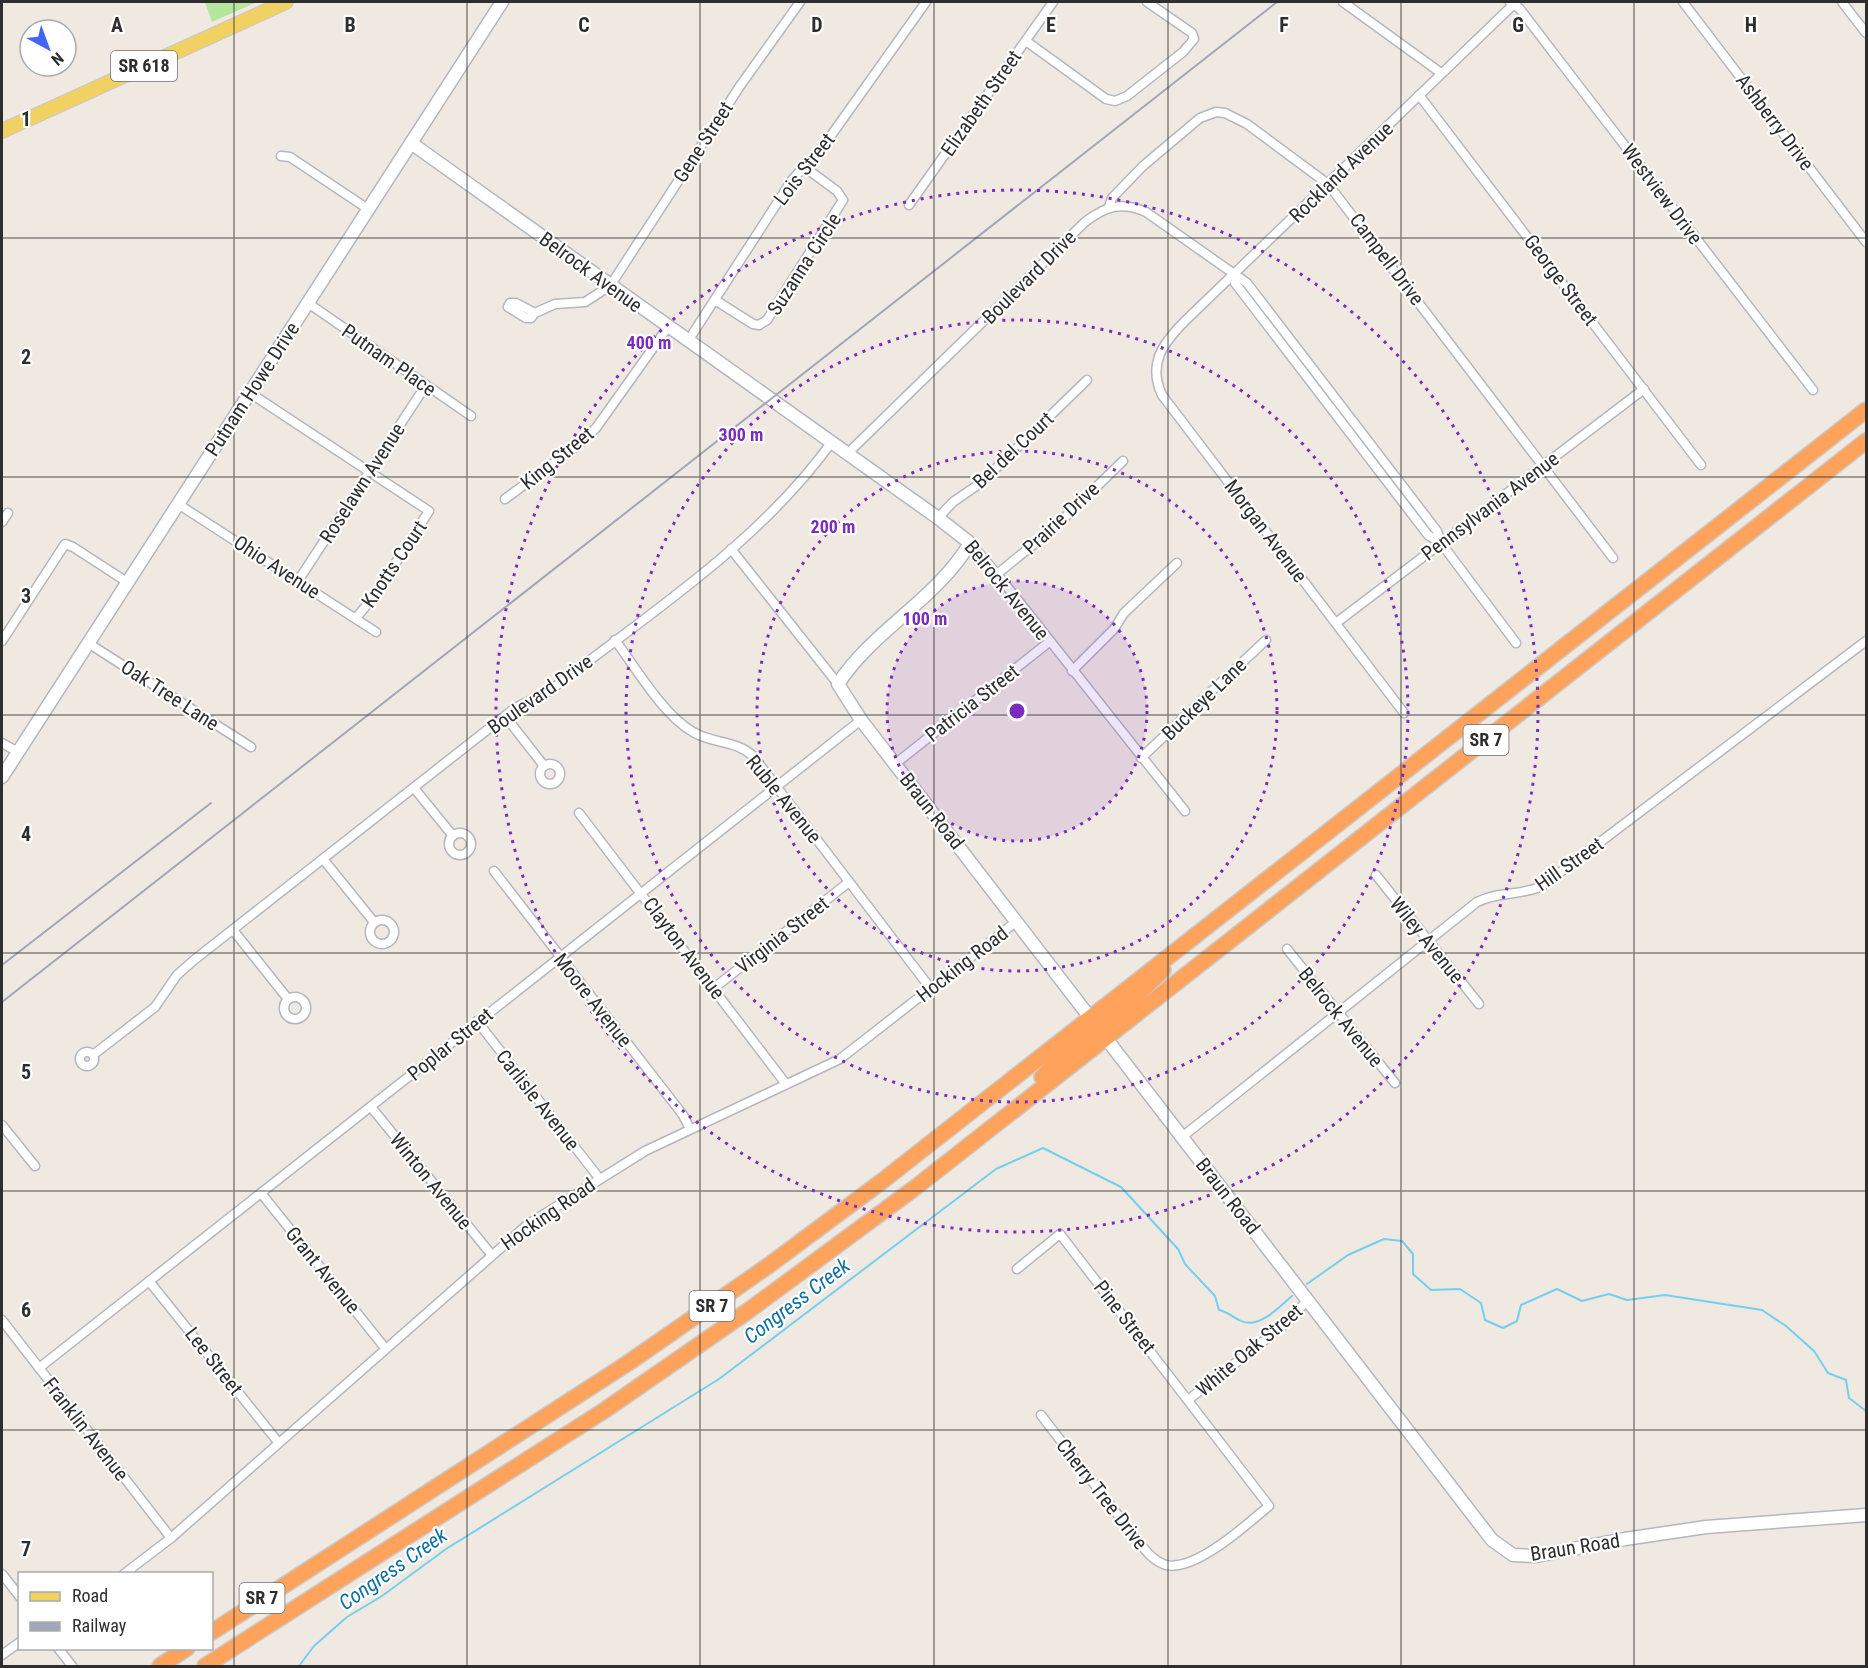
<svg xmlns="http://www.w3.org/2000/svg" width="1868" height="1668" viewBox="0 0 1868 1668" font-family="'Roboto Condensed',sans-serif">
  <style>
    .green { fill: #b6e59e }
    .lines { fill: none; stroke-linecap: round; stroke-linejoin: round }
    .stream { stroke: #75cff0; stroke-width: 2 }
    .street-casing { stroke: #b4b7c1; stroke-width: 11 }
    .secondary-casing { stroke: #b4b7c1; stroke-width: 15 }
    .primary-casing { stroke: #c9c9c9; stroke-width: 16 }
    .highway-casing { stroke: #c9c9c9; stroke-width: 18 }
    .street { stroke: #fff; stroke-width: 8 }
    .secondary { stroke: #fff; stroke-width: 12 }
    .primary { stroke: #f2d163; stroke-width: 14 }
    .highway { stroke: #ffa35c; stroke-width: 15 }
    .rail { stroke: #a3a6b8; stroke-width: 2 }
    .grid { fill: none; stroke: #2e2e2e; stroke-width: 1.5; stroke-opacity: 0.55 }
    .ring { fill: none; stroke: #7b2cbf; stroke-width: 3; stroke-dasharray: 3 6 }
    .labels { text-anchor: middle; stroke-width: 4.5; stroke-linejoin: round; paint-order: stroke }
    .shield { fill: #fff; stroke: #6d6d6d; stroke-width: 1.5 }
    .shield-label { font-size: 18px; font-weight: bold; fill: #2e2e2e }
    .street-label { font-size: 20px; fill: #2e2e2e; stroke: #fff }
    .water-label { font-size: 21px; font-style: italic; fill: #0d6fa3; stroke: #fff }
    .grid-label { font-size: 20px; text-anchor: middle; font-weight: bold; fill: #2e2e2e; stroke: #fff; stroke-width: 4.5; stroke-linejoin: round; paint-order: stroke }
    .centre { fill: #7b2cbf; stroke: #fff; stroke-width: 3 }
    .ring-label { font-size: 18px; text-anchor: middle; font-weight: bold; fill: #7b2cbf; stroke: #fff; stroke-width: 4.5; stroke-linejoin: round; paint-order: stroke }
  </style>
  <rect width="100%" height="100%" fill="#efe9e1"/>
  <path class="green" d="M205,2h52l-45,20z"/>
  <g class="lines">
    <g class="stream">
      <path d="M1307,1284l41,-29 36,-16 18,2 11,13v20l18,16 29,-1 21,14 4,17 18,8 14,-7 4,-16 36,-16 25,12 27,-7 18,6 38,-5 97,15 24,16 28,25 14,22 18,7 3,18 17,13"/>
      <path d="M299,1666l15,-20 33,-29 35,-21 64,-47 273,-170 277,-210 47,-21 78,39 57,62 7,15 30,32 4,14c9,2 12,6 20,10 19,11 40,-13 53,-24"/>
    </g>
    <defs>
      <g id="street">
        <path d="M1343,2l98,71"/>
        <path d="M1510,2l10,7 35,46 258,335"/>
        <path d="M1683,2l183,240"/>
        <path d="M1842,2l24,31"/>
        <path d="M1026,41l80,58 9,2 12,-5 56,-44 11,-13 -2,-6 -45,-31"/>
        <path d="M1419,95l282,370"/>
        <path d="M281,156l9,1 78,52"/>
        <path d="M909,205l144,-203"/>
        <path d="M1109,207l3,-9 31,-32 57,-48 16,-6 9,1 22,11 81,60 285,374"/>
        <path d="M1235,275v8l193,252 13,8"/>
        <path d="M715,300l38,24 6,1 8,-5 76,-120 -6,-9 -34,-25"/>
        <path d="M308,303l163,113"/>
        <path d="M535,313l-4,5h-5l-18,-11 2,-4h6l19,10 20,-9 30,-2 25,-16 130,-200 60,-84"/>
        <path d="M688,341l104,-161 33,-36 101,-142"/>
        <path d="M250,393l179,118 -54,84 -19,23"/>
        <path d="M847,454l238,-232c21,-16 37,-21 61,-10l101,71 190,248 4,12 75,100"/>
        <path d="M505,499l73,-54 18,-17 72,-101"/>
        <path d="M178,504l198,128"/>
        <path d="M938,518l15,-16 29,-20 105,-102"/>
        <path d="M2,522l6,-9"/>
        <path d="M970,543l27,31 188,237"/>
        <path d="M731,549l107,135"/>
        <path d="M997,574l58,-47 68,-66"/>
        <path d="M298,581l128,-196"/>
        <path d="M1336,623l308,-234"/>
        <path d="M615,640c21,28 48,75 78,92 20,12 43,8 60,24l178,233"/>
        <path d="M2,641l63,-97 8,3 54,35"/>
        <path d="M88,643l163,104"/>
        <path d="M1072,671l42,-42 10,-16 53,-50"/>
        <path d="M1404,713l-242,-318c-15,-32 2,-53 24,-75l330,-318"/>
        <path d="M505,716l39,50"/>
        <path d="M2,743l16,9"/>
        <path d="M1141,758l125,-118"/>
        <path d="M895,764l154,-122"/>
        <circle cx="550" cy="774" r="10"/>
        <path d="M414,788l39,48"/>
        <path d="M579,813l207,271"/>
        <circle cx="460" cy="844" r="11"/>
        <path d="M323,859l51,63"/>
        <path d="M494,871l189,244 7,14"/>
        <path d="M1376,875l103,129"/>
        <circle cx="382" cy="932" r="12"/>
        <path d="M233,930l55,69"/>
        <path d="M1287,949l108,134"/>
        <path d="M714,988l135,-106"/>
        <circle cx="295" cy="1008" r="11"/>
        <path d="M477,1021l122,157"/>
        <circle cx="87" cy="1059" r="7"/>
        <path d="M93,1055l62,-48 22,-32 17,-15 321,-252 33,-16c99,-77 209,-147 283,-249"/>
        <path d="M371,1107l120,147"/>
        <path d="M2,1125l33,41"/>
        <path d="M1182,1137l295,-235c22,-11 44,-6 65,-16l324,-245"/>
        <path d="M261,1193l124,155"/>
        <path d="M1017,1269l43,-35 209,272c-21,17 -73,66 -103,59 -13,-4 -20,-14 -28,-24l-97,-126"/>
        <path d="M149,1281l129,161"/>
        <path d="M2,1320l169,218"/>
        <path d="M39,1368l822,-648"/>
        <path d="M1188,1400l101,-79 19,-22"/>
        <path d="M2,1574l18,23"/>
        <path d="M124,1574l47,-36 356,-313 118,-74 195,-92 177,-138"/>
        <path d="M58,1648l14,18"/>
        <path d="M2,1655l18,-13"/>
      </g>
      <g id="secondary">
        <path d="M411,143l527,375 32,25c-33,56 -97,87 -132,141l23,36 631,820 21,15 23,1 89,-17 81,-12 160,-12"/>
        <path d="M2,777l500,-775"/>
      </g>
      <path id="primary" d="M2,131l284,-129"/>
      <g id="highway">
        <path d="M1042,1077l25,-26 62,-48 34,-33"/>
        <path d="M212,1632l416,-269 140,-97 113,-84 985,-772"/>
        <path d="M160,1666l27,-18"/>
        <path d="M205,1666l400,-256 143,-99 168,-124 950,-746"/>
      </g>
    </defs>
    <use href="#street" class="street-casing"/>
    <use href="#secondary" class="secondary-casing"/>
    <use href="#primary" class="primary-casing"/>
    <use href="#highway" class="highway-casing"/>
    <use href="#street" class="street"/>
    <use href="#secondary" class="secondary"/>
    <use href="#primary" class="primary"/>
    <use href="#highway" class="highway"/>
    <g class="rail">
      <path d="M2,965l209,-162"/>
      <path d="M2,1002l1275,-1000"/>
    </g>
  </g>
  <path class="grid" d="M234,2v1664M467,2v1664M700,2v1664M934,2v1664M1168,2v1664M1401,2v1664M1634,2v1664M2,238h1864M2,477h1864M2,715h1864M2,953h1864M2,1191h1864M2,1430h1864"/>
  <circle cx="1017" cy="711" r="130" fill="#7b2cbf" fill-opacity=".12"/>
  <g class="ring">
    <circle cx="1017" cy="711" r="130"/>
    <circle cx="1017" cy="711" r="260"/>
    <circle cx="1017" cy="711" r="391"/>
    <circle cx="1017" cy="711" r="521"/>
  </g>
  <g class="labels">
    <g class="shield">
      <rect x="111" y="51" width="66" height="30" rx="4.5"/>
      <rect x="1463.5" y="725" width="45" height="30" rx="4.5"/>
      <rect x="689.5" y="1291" width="45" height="30" rx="4.5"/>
      <rect x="239.5" y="1583" width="45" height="30" rx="4.5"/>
    </g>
    <g class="shield-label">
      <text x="144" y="72">SR 618</text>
      <text x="1486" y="746">SR 7</text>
      <text x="712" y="1312">SR 7</text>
      <text x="262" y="1604">SR 7</text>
    </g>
    <g class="street-label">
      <text transform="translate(981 103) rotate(-55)" y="7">Elizabeth Street</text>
      <text transform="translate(1775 122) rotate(53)" y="7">Ashberry Drive</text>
      <text transform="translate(703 142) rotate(-57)" y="7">Gene Street</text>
      <text transform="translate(804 169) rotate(-52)" y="7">Lois Street</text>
      <text transform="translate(1341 172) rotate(-44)" y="7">Rockland Avenue</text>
      <text transform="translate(1662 194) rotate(53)" y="7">Westview Drive</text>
      <text transform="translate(1387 259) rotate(53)" y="7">Campell Drive</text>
      <text transform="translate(804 264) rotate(-57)" y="7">Suzanna Circle</text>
      <text transform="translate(591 272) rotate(36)" y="7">Belrock Avenue</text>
      <text transform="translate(1029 277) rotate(-45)" y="7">Boulevard Drive</text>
      <text transform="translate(1561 280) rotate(53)" y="7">George Street</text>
      <text transform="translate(389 360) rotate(35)" y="7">Putnam Place</text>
      <text transform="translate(252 389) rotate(-57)" y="7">Putnam Howe Drive</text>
      <text transform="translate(1013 450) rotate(-43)" y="7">Bel del Court</text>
      <text transform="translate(557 458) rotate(-39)" y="7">King Street</text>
      <text transform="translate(362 483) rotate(-57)" y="7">Roselawn Avenue</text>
      <text transform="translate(1490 506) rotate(-37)" y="7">Pennsylvania Avenue</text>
      <text transform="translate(1061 518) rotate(-43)" y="7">Prairie Drive</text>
      <text transform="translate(1266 531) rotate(53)" y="7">Morgan Avenue</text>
      <text transform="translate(394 564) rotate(-56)" y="7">Knotts Court</text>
      <text transform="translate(277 567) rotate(33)" y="7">Ohio Avenue</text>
      <text transform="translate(1007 590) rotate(51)" y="7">Belrock Avenue</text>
      <text transform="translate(540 694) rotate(-35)" y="7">Boulevard Drive</text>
      <text transform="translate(170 695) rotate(33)" y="7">Oak Tree Lane</text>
      <text transform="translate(1204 699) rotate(-44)" y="7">Buckeye Lane</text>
      <text transform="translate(972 703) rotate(-38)" y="7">Patricia Street</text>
      <text transform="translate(784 799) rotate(51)" y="7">Ruble Avenue</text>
      <text transform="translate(932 811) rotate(52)" y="7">Braun Road</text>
      <text transform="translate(1569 864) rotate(-35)" y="7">Hill Street</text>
      <text transform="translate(782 935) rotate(-38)" y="7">Virginia Street</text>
      <text transform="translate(1427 940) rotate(51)" y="7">Wiley Avenue</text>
      <text transform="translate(684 948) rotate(53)" y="7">Clayton Avenue</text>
      <text transform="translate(962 964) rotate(-38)" y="7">Hocking Road</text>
      <text transform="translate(593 1000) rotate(52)" y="7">Moore Avenue</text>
      <text transform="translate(1341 1017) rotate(51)" y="7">Belrock Avenue</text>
      <text transform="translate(450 1044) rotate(-39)" y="7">Poplar Street</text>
      <text transform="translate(538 1100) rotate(52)" y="7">Carlisle Avenue</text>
      <text transform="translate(431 1181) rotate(51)" y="7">Winton Avenue</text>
      <text transform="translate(1228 1196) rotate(52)" y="7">Braun Road</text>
      <text transform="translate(548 1214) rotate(-35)" y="7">Hocking Road</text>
      <text transform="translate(323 1270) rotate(51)" y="7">Grant Avenue</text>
      <text transform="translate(1125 1317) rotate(52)" y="7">Pine Street</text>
      <text transform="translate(1249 1350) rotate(-40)" y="7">White Oak Street</text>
      <text transform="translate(214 1361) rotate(52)" y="7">Lee Street</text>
      <text transform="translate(86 1429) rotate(52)" y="7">Franklin Avenue</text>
      <text transform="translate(1102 1494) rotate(52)" y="7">Cherry Tree Drive</text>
      <text transform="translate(1575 1547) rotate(-9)" y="7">Braun Road</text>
    </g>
    <g class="water-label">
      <text transform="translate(797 1301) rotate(-37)" y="7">Congress Creek</text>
      <text transform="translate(393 1569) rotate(-35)" y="7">Congress Creek</text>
    </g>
  </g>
  <g class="grid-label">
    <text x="117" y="32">A</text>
    <text x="350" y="32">B</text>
    <text x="584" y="32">C</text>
    <text x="817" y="32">D</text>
    <text x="1051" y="32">E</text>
    <text x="1284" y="32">F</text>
    <text x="1518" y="32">G</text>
    <text x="1751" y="32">H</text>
    <text x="26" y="126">1</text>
    <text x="26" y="364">2</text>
    <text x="26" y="603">3</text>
    <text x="26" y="841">4</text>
    <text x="26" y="1079">5</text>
    <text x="26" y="1317">6</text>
    <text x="26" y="1556">7</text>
  </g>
  <circle cx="1017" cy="711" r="9" class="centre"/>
  <g class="ring-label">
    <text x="649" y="349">400 m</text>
    <text x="741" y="441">300 m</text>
    <text x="833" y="533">200 m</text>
    <text x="925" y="625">100 m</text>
  </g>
  <rect width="1868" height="1668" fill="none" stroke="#2e2e2e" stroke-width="6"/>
  <rect x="18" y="1572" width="195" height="78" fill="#ffffff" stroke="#ababab" stroke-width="1.5"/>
  <rect x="30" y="1592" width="30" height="9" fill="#f2d163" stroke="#ababab" stroke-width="1.5"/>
  <text x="72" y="1602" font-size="18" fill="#2e2e2e">Road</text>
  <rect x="30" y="1622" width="30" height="9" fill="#a3a6b8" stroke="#ababab" stroke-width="1.5"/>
  <text x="72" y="1632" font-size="18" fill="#2e2e2e">Railway</text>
  <g transform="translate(48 48) rotate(139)"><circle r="28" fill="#ffffff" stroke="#ababab" stroke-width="1.5"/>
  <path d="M0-4.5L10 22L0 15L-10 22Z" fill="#4264fb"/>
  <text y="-9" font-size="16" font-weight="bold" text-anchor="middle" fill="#2e2e2e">N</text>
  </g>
</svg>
